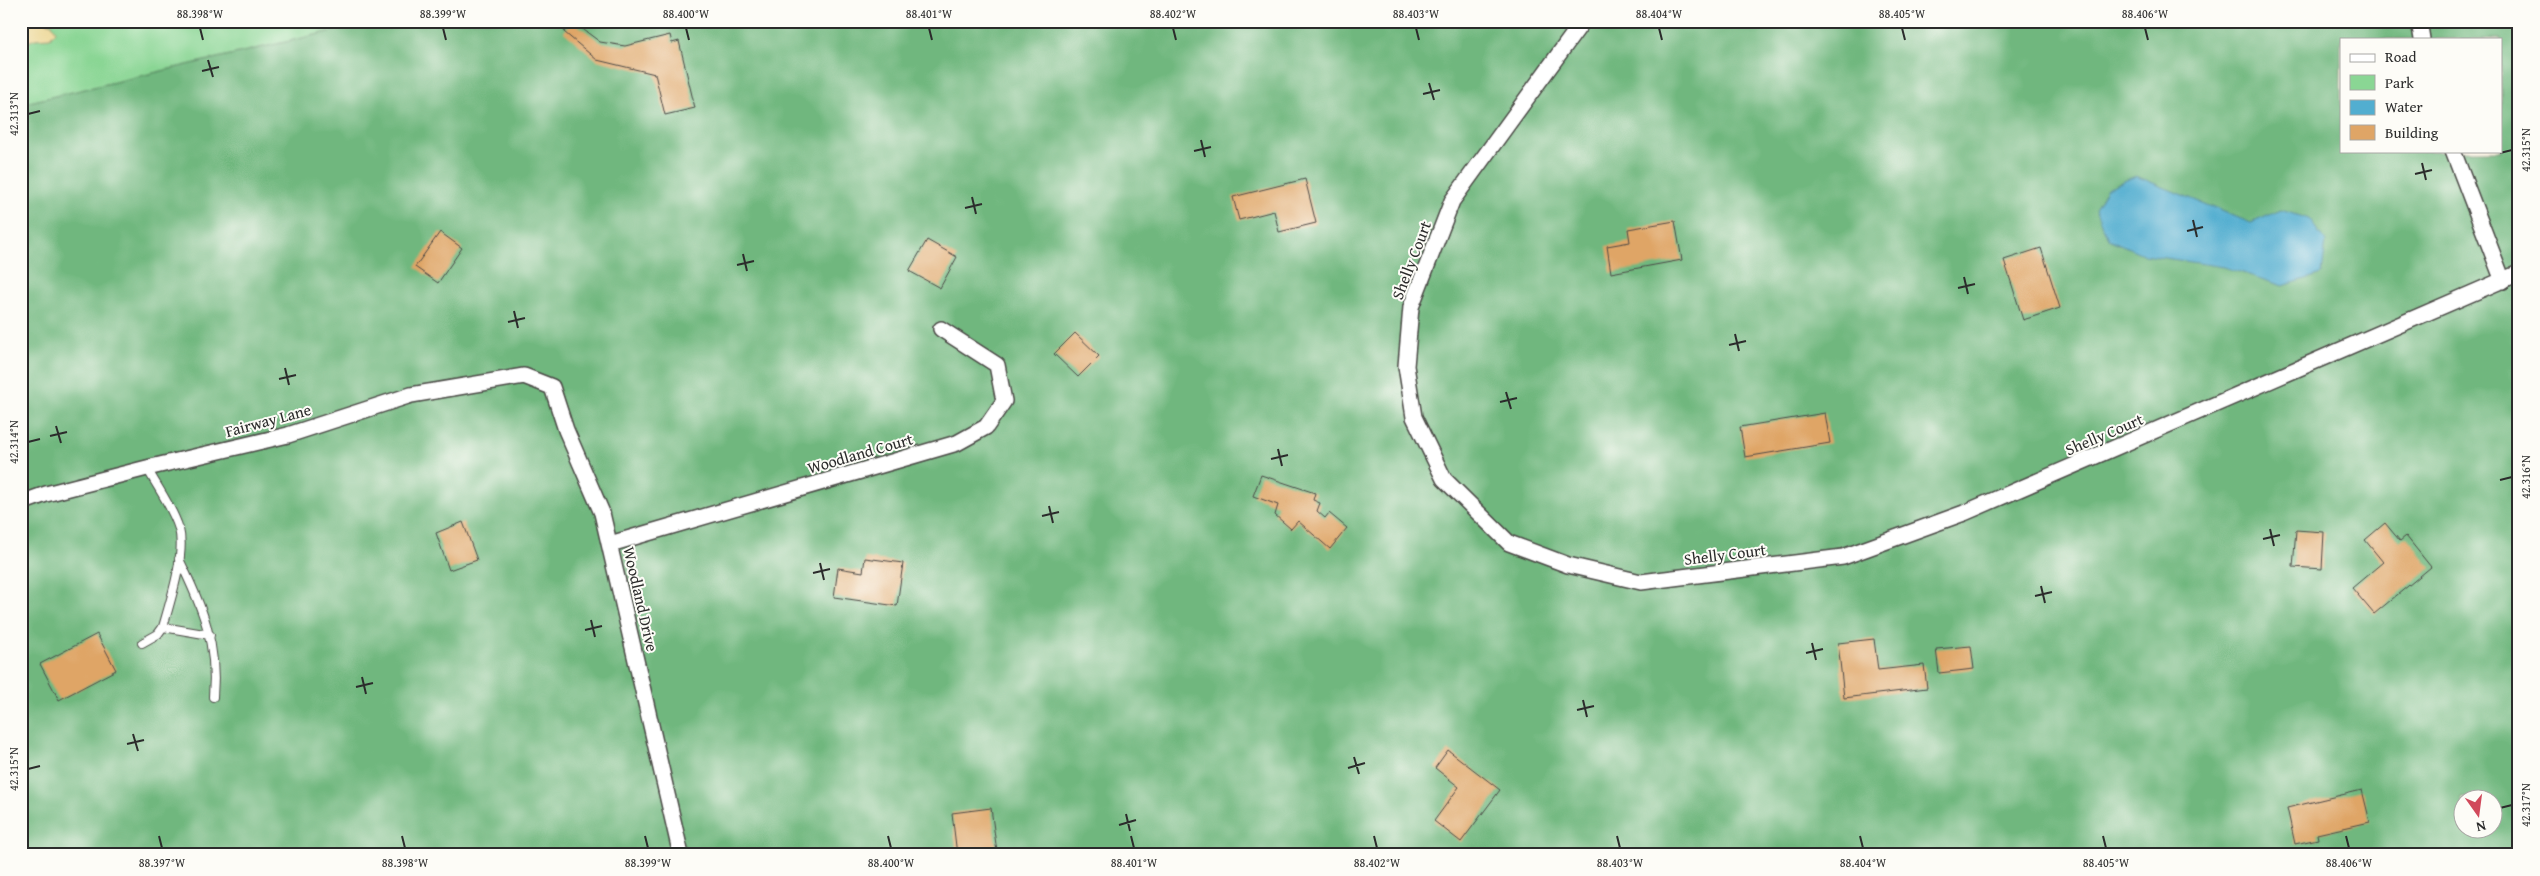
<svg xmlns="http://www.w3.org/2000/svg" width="2540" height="876" viewBox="0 0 2540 876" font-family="'Gentium Book Plus',serif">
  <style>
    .green { fill: #8ad694; stroke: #5a8060 }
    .forest { fill: #6fb77e; stroke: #4d7154; fill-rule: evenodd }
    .sand { fill: #eeda9e; stroke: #8c8264 }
    .water { fill: #52aed0; stroke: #3e6c7e }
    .building { fill: #dfa566 }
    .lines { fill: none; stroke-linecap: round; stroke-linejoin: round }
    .service-casing { stroke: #4a4845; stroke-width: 10 }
    .minor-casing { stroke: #4a4845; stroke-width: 18 }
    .service { stroke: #fff; stroke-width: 8 }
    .minor { stroke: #fff; stroke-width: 15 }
    .ticks { fill: none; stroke: #2b2b2b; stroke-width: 2 }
    .labels { text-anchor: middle; stroke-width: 4; stroke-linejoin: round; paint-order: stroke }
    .street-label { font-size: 16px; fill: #2b2b2b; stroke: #fdfcf7 }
    .neatline { fill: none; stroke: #2b2b2b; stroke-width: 2 }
    .ticks-label { font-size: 12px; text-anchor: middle; fill: #2b2b2b }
  </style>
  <rect width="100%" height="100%" fill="#fdfcf7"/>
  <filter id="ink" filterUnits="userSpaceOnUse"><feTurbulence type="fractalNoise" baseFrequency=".02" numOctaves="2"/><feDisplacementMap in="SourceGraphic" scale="10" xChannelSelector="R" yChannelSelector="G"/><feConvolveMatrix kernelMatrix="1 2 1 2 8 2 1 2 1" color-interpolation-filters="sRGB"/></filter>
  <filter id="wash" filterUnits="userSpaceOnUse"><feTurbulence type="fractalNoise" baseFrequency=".0096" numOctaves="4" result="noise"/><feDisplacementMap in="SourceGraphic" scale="20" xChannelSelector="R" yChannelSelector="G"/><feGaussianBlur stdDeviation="1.12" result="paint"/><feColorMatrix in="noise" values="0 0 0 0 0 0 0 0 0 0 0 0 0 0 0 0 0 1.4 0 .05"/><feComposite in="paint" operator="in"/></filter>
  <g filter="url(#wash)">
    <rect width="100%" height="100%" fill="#f7ecda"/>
    <path class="green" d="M21,21h354l-354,83z"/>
    <path class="forest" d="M375,21h2144v834h-2498v-751zM2341,39h160v112h-160zM2462,798h30v30h-30z"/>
    <path class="sand" d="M21,21h23l8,3 4,7 -6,7 -15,1 -14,6z"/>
    <path class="water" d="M2136,176l115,47 30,-13 28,9 17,23 -4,32 -39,12 -59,-19 -79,-12 -37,-16 -13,-30 12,-21z"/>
    <g id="blocks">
      <g class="building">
        <path d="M572,21l28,21 25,4 45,-11 2,8 7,-2 16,67 -30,7 -10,-41 -58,-14 -33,-28z"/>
        <path d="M1305,179l11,44 -37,9 -5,-21 -35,9 -6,-23z"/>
        <path d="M1675,221l7,39 -71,13 -4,-27 23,-4 -2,-13z"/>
        <path d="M440,232l22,16 -24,35 -23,-16z"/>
        <path d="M927,240l30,17 -17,31 -31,-17z"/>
        <path d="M2041,248l19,60 -37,12 -19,-60z"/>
        <path d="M1075,333l24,23 -21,21 -24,-23z"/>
        <path d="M1825,413l5,30 -85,14 -5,-30z"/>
        <path d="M1261,475l54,18 -2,7 7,3 -3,8 8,7 4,-5 18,15 -17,21 -32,-28 -7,8 -16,-14 3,-10 -25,-9z"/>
        <path d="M463,522l14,38 -28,10 -13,-37z"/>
        <path d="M2385,523l15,18 6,-5 25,31 -57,47 -22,-26 31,-26 -18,-22z"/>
        <path d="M2296,530l28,2 -2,37 -29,-2z"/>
        <path d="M865,558l38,5 -6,43 -63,-9 4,-29 25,4z"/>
        <path d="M97,634l19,36 -57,30 -19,-36z"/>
        <path d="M1874,639l4,31 46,-5 3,23 -83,10 -6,-55z"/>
        <path d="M1971,646l3,23 -35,4 -3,-24z"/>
        <path d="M1448,750l52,40 -39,52 -27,-21 25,-34 -24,-19z"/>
        <path d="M2362,790l8,32 -53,12 1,5 -23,5 -8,-36z"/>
        <path d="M991,808l6,44 -40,3 -5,-42z"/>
      </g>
    </g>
  </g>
  <g filter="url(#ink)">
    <use href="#blocks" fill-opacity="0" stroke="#4a4845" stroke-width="1"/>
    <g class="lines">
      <defs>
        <g id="service">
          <path d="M179,559c23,47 39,85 34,138"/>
          <path d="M163,627l47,8"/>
          <path d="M142,643l16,-9 5,-7c7,-25 23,-73 16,-98 -6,-21 -22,-42 -32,-61"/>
        </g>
        <g id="minor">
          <path d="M1583,21l-131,180 -41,106 -5,59 8,51 30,62 65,64 59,22 73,17 202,-25 121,-44 555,-240"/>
          <path d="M2419,21l3,18"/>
          <path d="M2453,151l50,130"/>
          <path d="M21,503l25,-9 101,-26 141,-33 123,-40 113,-19 28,11 14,43 36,83 79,342"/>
          <path d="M610,544l347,-101 29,-16 18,-26 -7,-36 -56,-36"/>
        </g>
      </defs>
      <use href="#service" class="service-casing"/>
      <use href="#minor" class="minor-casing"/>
      <use href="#service" class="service"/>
      <use href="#minor" class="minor"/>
    </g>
  </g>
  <path class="ticks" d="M200,28l3,12M443,28l3,12M686,28l3,12M929,28l3,12M1173,28l3,12M1416,28l3,12M1659,28l3,12M1902,28l3,12M2145,28l3,12M208,60l5,17M202,71l17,-4M1429,83l5,17M1423,94l17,-4M28,114l12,-3M1201,140l4,17M1194,151l17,-4M2500,153l12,-3M2422,163l4,17M2415,174l17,-4M972,197l4,17M965,208l17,-4M2193,220l4,17M2187,231l16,-4M743,254l4,17M737,265l17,-4M1964,277l4,17M1958,288l17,-4M514,311l4,17M508,322l17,-4M1735,334l4,17M1729,345l17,-4M285,368l4,17M279,379l17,-4M1506,392l5,17M1500,402l17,-4M56,426l5,17M50,436l17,-4M28,442l12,-3M1278,449l4,17M1271,459l17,-4M2500,480l12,-3M1049,506l4,17M1042,516l17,-4M2270,529l4,17M2263,539l17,-4M820,563l4,17M813,573l17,-4M2041,586l4,17M2035,596l17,-4M591,620l4,17M585,630l17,-4M1812,643l4,17M1806,653l17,-4M362,677l4,17M356,687l17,-4M1583,700l4,17M1577,710l17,-4M133,734l5,17M127,744l17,-4M1354,757l5,17M1348,768l17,-5M28,769l12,-3M2500,808l12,-3M1126,814l4,17M1119,825l17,-5M159,836l3,12M402,836l3,12M645,836l3,12M888,836l3,12M1131,836l3,12M1374,836l3,12M1617,836l3,12M1860,836l3,12M2103,836l3,12M2346,836l3,12"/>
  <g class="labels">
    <g class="street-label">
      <text transform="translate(1411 260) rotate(-69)" y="6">Shelly Court</text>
      <text transform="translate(268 420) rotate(-15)" y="6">Fairway Lane</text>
      <text transform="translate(2104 434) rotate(-23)" y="6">Shelly Court</text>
      <text transform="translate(860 453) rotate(-16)" y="6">Woodland Court</text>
      <text transform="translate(1725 554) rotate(-7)" y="6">Shelly Court</text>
      <text transform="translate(641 599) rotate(77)" y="6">Woodland Drive</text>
    </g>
  </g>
  <rect width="2540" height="876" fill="none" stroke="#fdfcf7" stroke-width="55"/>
  <rect x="2340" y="38" width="162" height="115" fill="#fdfcf7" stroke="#a9a8a5"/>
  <rect x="2350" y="54" width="25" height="8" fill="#ffffff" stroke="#a9a8a5"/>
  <text x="2385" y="62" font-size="15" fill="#2b2b2b">Road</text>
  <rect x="2350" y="75" width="25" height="15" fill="#8ad694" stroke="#a9a8a5"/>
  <text x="2385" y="88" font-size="15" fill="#2b2b2b">Park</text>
  <rect x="2350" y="100" width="25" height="15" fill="#52aed0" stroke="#a9a8a5"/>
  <text x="2385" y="112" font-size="15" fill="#2b2b2b">Water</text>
  <rect x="2350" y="125" width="25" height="15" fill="#dfa566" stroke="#a9a8a5"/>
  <text x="2385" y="138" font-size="15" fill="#2b2b2b">Building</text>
  <g transform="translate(2478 814) rotate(166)"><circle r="24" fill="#fdfcf7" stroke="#a9a8a5"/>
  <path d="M0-4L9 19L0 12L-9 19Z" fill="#d1495b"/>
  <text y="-8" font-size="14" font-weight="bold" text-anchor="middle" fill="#2b2b2b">N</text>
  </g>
  <rect x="28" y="28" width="2484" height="820" class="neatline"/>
  <g class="ticks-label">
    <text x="200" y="18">88.398°W</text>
    <text x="443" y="18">88.399°W</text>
    <text x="686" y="18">88.400°W</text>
    <text x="929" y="18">88.401°W</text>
    <text x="1173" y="18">88.402°W</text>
    <text x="1416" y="18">88.403°W</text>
    <text x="1659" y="18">88.404°W</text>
    <text x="1902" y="18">88.405°W</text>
    <text x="2145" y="18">88.406°W</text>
    <text transform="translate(14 114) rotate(-90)" y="4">42.313°N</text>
    <text transform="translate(2526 150) rotate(-90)" y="4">42.315°N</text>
    <text transform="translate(14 442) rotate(-90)" y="4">42.314°N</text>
    <text transform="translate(2526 477) rotate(-90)" y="4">42.316°N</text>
    <text transform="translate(14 769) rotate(-90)" y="4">42.315°N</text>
    <text transform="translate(2526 805) rotate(-90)" y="4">42.317°N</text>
    <text x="162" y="867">88.397°W</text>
    <text x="405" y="867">88.398°W</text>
    <text x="648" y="867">88.399°W</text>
    <text x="891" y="867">88.400°W</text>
    <text x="1134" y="867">88.401°W</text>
    <text x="1377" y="867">88.402°W</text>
    <text x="1620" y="867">88.403°W</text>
    <text x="1863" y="867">88.404°W</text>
    <text x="2106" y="867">88.405°W</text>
    <text x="2349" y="867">88.406°W</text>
  </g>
</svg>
